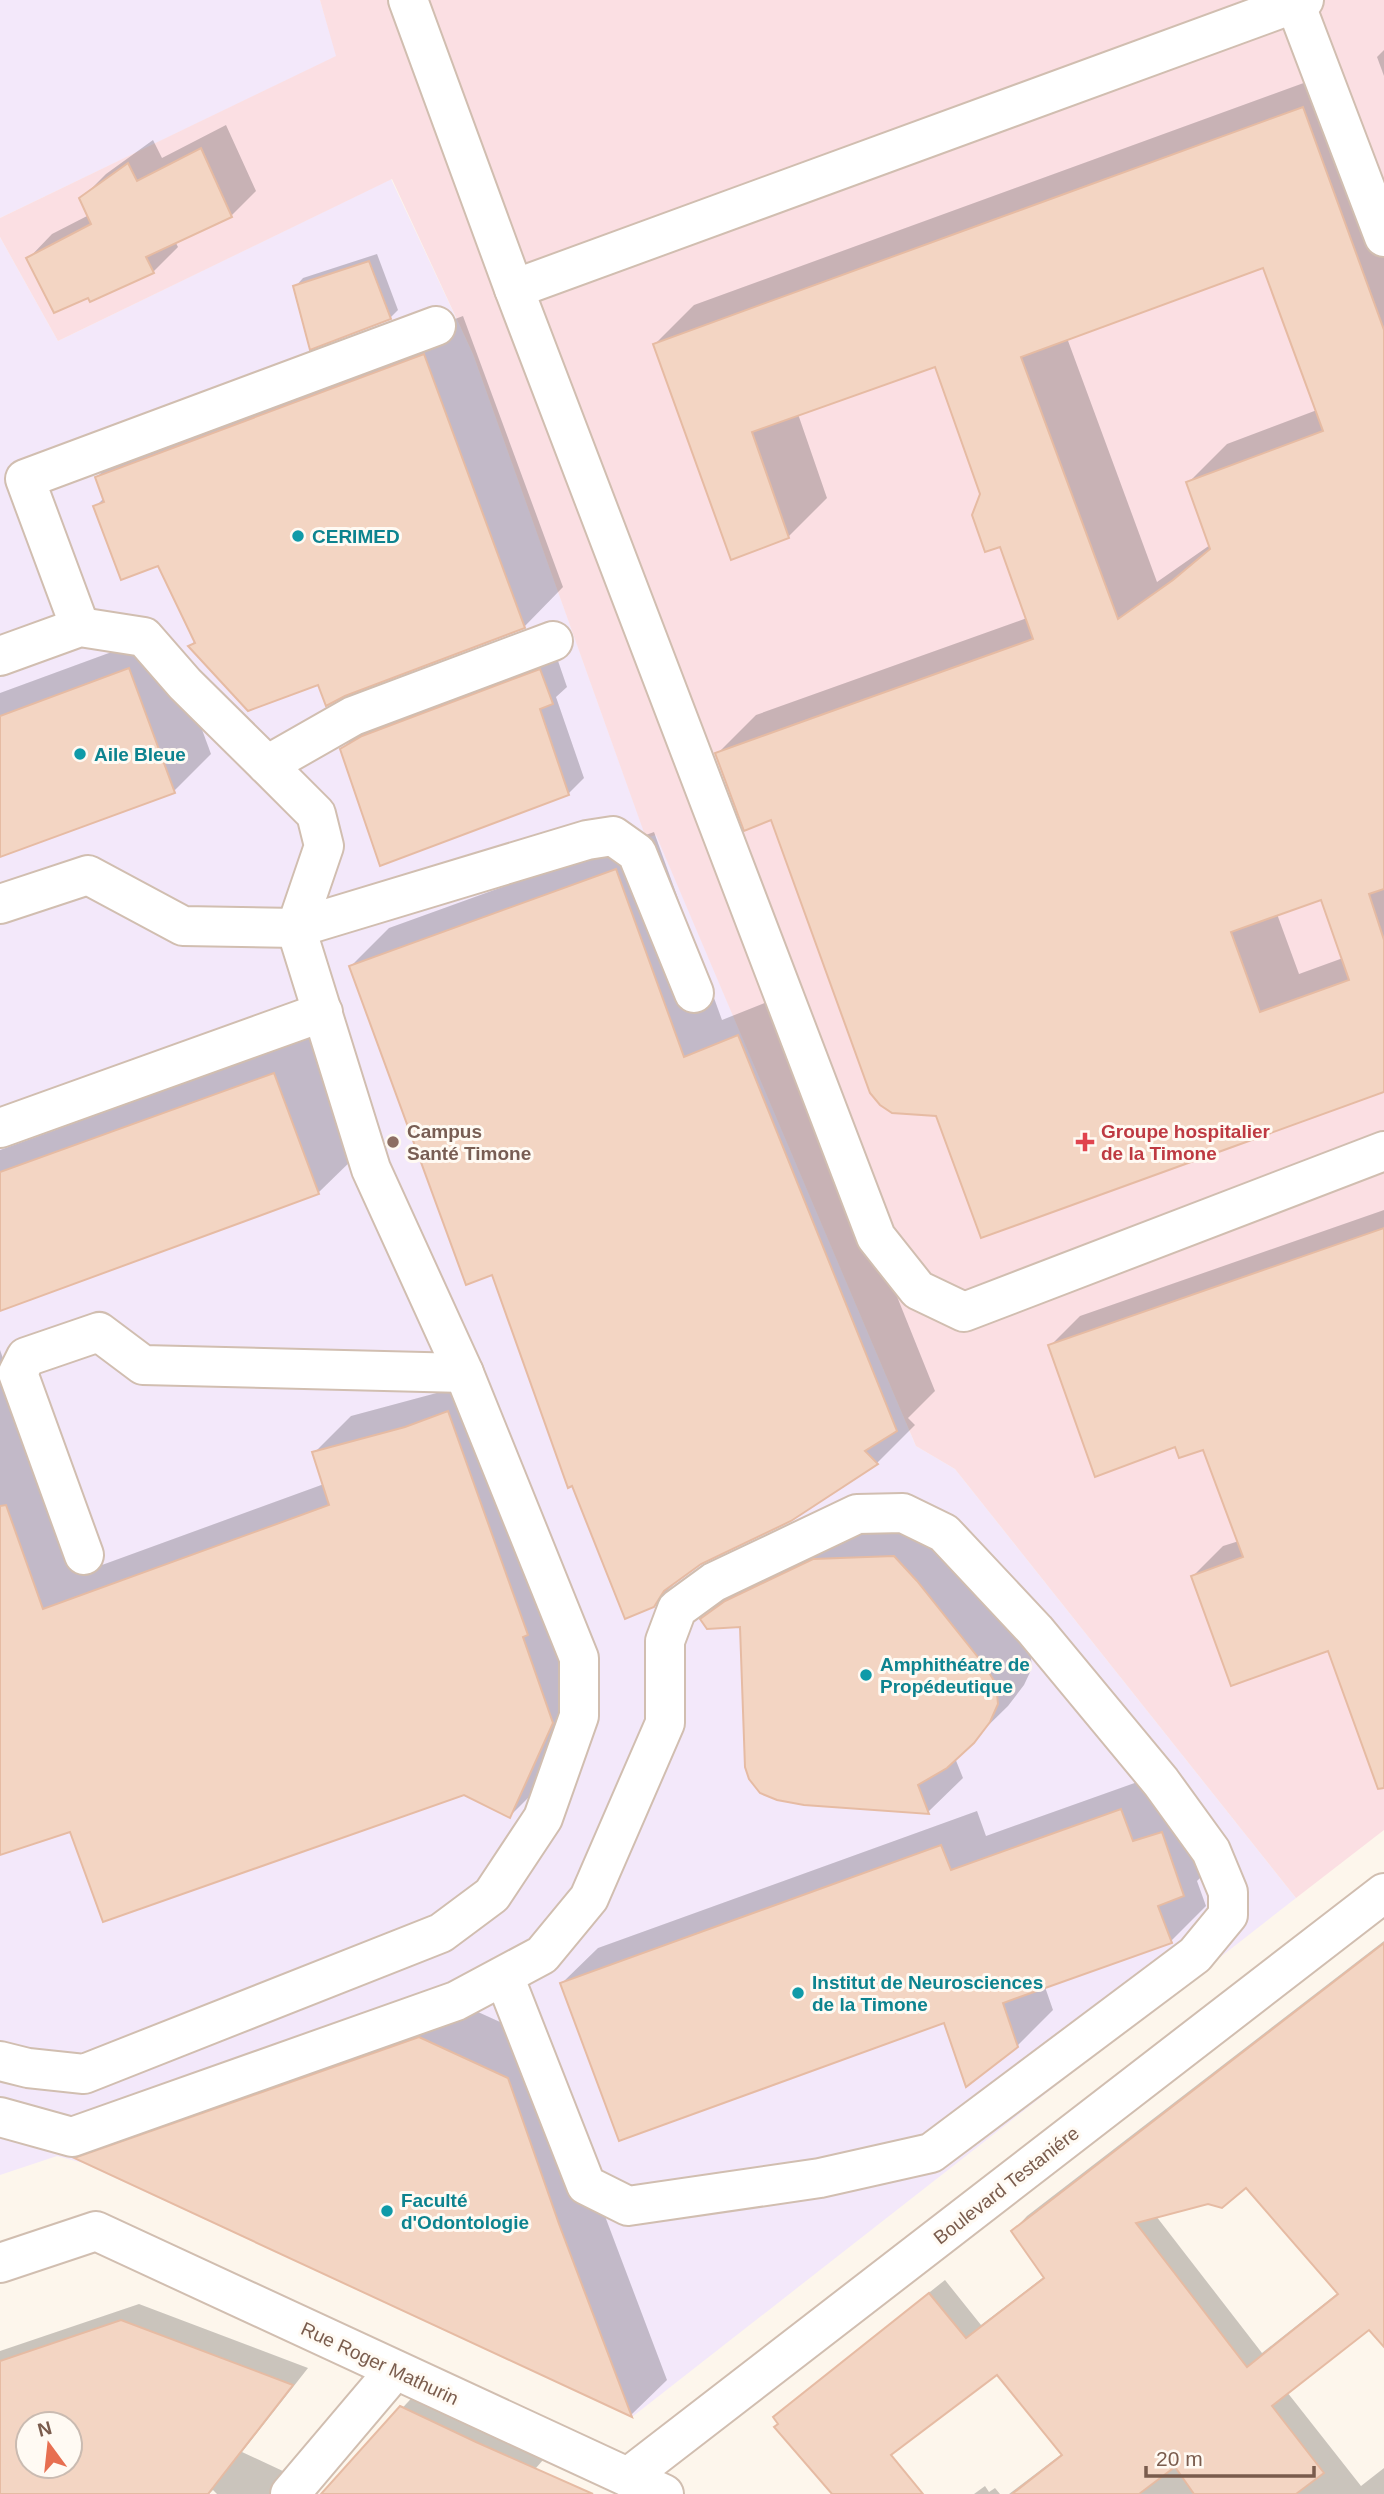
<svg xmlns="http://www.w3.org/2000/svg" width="1384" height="2494" viewBox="0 0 1384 2494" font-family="Arial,sans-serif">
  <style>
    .education { fill: #f3e8fa }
    .medical { fill: #fbdfe3 }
    .shadow { fill: #0003; fill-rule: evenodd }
    .building { fill: #f3d5c3; stroke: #e6bba3; stroke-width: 2; fill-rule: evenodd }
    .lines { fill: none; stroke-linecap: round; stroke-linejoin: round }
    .minor-casing { stroke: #d1beb0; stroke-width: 42 }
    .minor { stroke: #fff; stroke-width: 38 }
    .culture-dot { fill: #0f9aa8; stroke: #fffaf3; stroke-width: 2.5 }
    .education-dot { fill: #8d6e63; stroke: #fffaf3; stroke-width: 2.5 }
    .health-dot { fill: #e0444e; stroke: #fffaf3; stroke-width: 2.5 }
    .labels { text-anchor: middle; stroke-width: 6; stroke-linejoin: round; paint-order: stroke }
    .culture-label { font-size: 19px; font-weight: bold; fill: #0d838f; stroke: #fffaf3; text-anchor: start }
    .education-label { font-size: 19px; font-weight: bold; fill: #785e54; stroke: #fffaf3; text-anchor: start }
    .health-label { font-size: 19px; font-weight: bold; fill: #be3a42; stroke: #fffaf3; text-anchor: start }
    .street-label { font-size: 19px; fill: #7a5c4d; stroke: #fffaf3 }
  </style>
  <rect width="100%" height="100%" fill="#fdf6ec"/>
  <g class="education">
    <path d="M0,0h320l17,56 -337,162z"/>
    <path d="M391,179l82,175 173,483 10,-3 260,612 39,23 341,429 -664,519 -549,-254 -26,-7 -57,19v-1938l58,104z"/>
  </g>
  <path class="medical" d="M320,0h1064v1830l-88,68 -341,-429 -39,-23 -260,-611 -10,3 -173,-484 -81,-175 -334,162 -58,-104v-19l336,-162z"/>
  <g class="shadow">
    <path d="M1384,50v26l-7,-19z"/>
    <path d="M1342,69l42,116v904l-447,25 -165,-296 -55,-64 39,-39 271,-97 -91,-253 -138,49 29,84 -39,39 -133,-193 39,-39zM1264,266l53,144 -90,34 -39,39 22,62 -53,37 -90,-244zM1322,898l21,60 -44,16 -22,-60z"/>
    <path d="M226,125l30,66 -25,25 -56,25 3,6 -25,25 -64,24 -61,-37 24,-25 37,-19 -8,-16 25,-25 47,-34 9,18z"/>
    <path d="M377,254l21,56 -8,8 -95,-31 8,-9z"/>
    <path d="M463,316l100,271 -39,40 -205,56 -129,-37 6,-6 -38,-76 -63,-57 9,-9 -7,-21 39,-39z"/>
    <path d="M166,632l45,122 -37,37 -174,64v-162z"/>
    <path d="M556,655l11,32 -11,10 28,81 -16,16 -226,-45 15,-15z"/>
    <path d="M654,832l68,188 55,-22 158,393 -27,27 7,7 -38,38 -177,100 -16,11 -31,31 -160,-333 -142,-306 38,-38z"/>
    <path d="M311,1037l45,119 -38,37 -318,116v-159z"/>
    <path d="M1384,1210v491l-55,-52 -136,-73 30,-30 16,-5 -35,-94 -28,-3 -126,-98 30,-30z"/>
    <path d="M0,1350l80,223 244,-89 -10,-31 37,-37 93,-25 41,-16 104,309 -42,95 -37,37 -46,-23 -393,37 -71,25z"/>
    <path d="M929,1522l101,127 2,19 -8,17 -16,21 -53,52 8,20 -35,34 -124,-8 -62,-179 -40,-6 35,-34 112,-60z"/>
    <path d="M1157,1775l12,31 28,-8 22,61 -22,22 9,25 -35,35 -126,46 8,23 -36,36 -71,-25 -384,-38 36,-35 379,-137 9,25z"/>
    <path d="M1384,1941v375l-97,76 74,94 23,-18v26h-375l54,-41 -66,-80 -162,121 -60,-77 15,-14 155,-123 36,45 64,-49 -32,-45 14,-15zM1246,2185l93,107 -77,61 -106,-137 52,-14z"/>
    <path d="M456,2002l88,40 50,145 73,193 -36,35 -554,-258 36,-35z"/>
    <path d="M139,2304l169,64 -66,84 43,20 8,22h-76l-4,-4 -4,4h-141l-23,-28h25v-42h-42v22l-28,-34v-61z"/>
    <path d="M419,2390l132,61 -38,43h-190z"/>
    <path d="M985,2486l4,6 6,-4 5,6h-26z"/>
  </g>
  <g class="building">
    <path d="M1303,107l81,223v559l-15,5 15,46v152l-403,146 -45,-122 -44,-3 -12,-8 -10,-12 -99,-273 -27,11 -29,-78 318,-114 -33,-92 -15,5 -13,-37 8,-21 -45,-127 -183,65 37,106 -58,22 -78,-216zM1263,268l60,163 -137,51 24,67 -37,31 -55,39 -97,-262zM1321,900l28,80 -89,32 -29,-80z"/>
    <path d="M201,148l31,69 -86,40 8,16 -64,29 -2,-4 -34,15 -28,-55 65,-34 -12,-26 49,-35 9,18z"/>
    <path d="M369,261l22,58 -81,31 -17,-64z"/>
    <path d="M424,354l101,274 -180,68 -19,10 -8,-21 -70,26 -60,-65 7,-3 -37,-77 -37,14 -28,-74 11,-4 -9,-25z"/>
    <path d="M129,668l46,125 -175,64v-141z"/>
    <path d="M540,669l13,35 -13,5 29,86 -189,71 -40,-117 22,-13z"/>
    <path d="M616,869l68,188 54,-22 159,396 -32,20 13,13 -87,57 -90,43 -37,27 -10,16 -29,12 -53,-133 -4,2 -76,-213 -26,10 -117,-319z"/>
    <path d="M274,1073l45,121 -319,117v-139z"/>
    <path d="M1384,1228v560l-6,1 -50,-138 -97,35 -40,-110 52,-19 -40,-107 -24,8 -4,-11 -80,30 -47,-132z"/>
    <path d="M448,1411l80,224 -5,2 30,86 -43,95 -46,-23 -361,127 -33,-90 -70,23v-349l6,-1 37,104 286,-104 -17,-53 93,-25z"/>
    <path d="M894,1556l23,25 68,85 11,18 2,20 -8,18 -16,21 -27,25 -29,17 11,29 -125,-9 -27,-5 -17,-7 -11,-14 -4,-12 -5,-140 -33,2 -7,-10 25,-18 88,-42z"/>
    <path d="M1121,1809l12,32 29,-9 22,64 -26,10 14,37 -169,60 15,44 -52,40 -22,-64 -325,118 -59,-158 381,-138 10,25z"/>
    <path d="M1384,1943v404l-15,-17 -97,76 52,67 -28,21h-102l-19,-27 -36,27h-127l50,-39 -65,-80 -106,80 32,39h-91l-58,-67 4,-3 -5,-7 156,-124 37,45 78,-60 -33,-47zM1246,2188l92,106 -91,73 -111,-144 72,-19 14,4z"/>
    <path d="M419,2037l89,41 51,146 73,193 -558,-259z"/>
    <path d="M121,2320l172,65 -85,109h-208v-133zM28,2424h42v42h-42z"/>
    <path d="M400,2406l76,36 117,52h-272z"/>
  </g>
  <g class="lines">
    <defs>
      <g id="minor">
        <path d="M408,0l106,289 790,-289"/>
        <path d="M1295,3l89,234"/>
        <path d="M514,289l362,948 42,53 46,22 420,-161"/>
        <path d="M80,627l-55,-148 411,-153"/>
        <path d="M0,656l80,-29 64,10 41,47 82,81"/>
        <path d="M0,904l88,-29 95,51 113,2 291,-88 26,-4 24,17 57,140"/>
        <path d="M0,1128l323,-116"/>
        <path d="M84,1555l-66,-182 8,-16 73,-25 44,33 321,8"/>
        <path d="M0,2061l28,7 56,6 357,-141 51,-38 51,-77 36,-102v-58l-115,-285 -93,-204 -75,-241 28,-82 -8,-32 -49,-49 86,-49 200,-75"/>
        <path d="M0,2117l72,20 384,-136 86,-46 47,-57 76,-175v-82l12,-32 37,-27 143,-68 46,-1 41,20 91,97 126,152 50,69 17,41v23l-33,40 -264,198 -111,25 -192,28 -42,-21 -82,-209"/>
        <path d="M0,2263l96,-32 568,263"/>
        <path d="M628,2477l756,-584"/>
        <path d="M290,2494l105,-124"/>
      </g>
    </defs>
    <use href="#minor" class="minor-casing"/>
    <use href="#minor" class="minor"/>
  </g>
  <g class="culture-dot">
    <circle cx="298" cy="536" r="7"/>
    <circle cx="80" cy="754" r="7"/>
    <circle cx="866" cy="1675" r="7"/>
    <circle cx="798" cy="1993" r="7"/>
    <circle cx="387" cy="2211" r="7"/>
  </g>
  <circle class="education-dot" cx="393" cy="1142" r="7"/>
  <path class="health-dot" d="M1081.5 1131.5h7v7h7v7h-7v7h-7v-7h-7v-7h7z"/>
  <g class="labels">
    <g class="culture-label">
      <text x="312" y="543">CERIMED</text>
      <text x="94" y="761">Aile Bleue</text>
      <text x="880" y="1671">Amphithéatre de<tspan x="880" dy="22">Propédeutique</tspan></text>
      <text x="812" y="1989">Institut de Neurosciences<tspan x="812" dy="22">de la Timone</tspan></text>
      <text x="401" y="2207">Faculté<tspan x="401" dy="22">d'Odontologie</tspan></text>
    </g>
    <g class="education-label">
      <text x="407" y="1138">Campus<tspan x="407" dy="22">Santé Timone</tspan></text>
    </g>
    <g class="health-label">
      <text x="1101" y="1138">Groupe hospitalier<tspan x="1101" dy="22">de la Timone</tspan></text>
    </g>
    <g class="street-label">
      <text transform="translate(1006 2185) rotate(-38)" y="7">Boulevard Testaniére</text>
      <text transform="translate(380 2363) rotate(25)" y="7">Rue Roger Mathurin</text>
    </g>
  </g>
  <g transform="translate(49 2445) rotate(345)"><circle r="33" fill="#fffaf3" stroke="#cabbb1" stroke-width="2"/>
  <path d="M0-5L12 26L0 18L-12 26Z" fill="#e76f51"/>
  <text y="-10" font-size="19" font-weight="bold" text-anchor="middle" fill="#7a5c4d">N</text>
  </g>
  <path d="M1146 2466v10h168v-10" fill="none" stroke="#7a5c4d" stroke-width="3.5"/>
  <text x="1156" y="2466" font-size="21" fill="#7a5c4d" stroke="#fffaf3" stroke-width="5" paint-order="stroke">20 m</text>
</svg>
